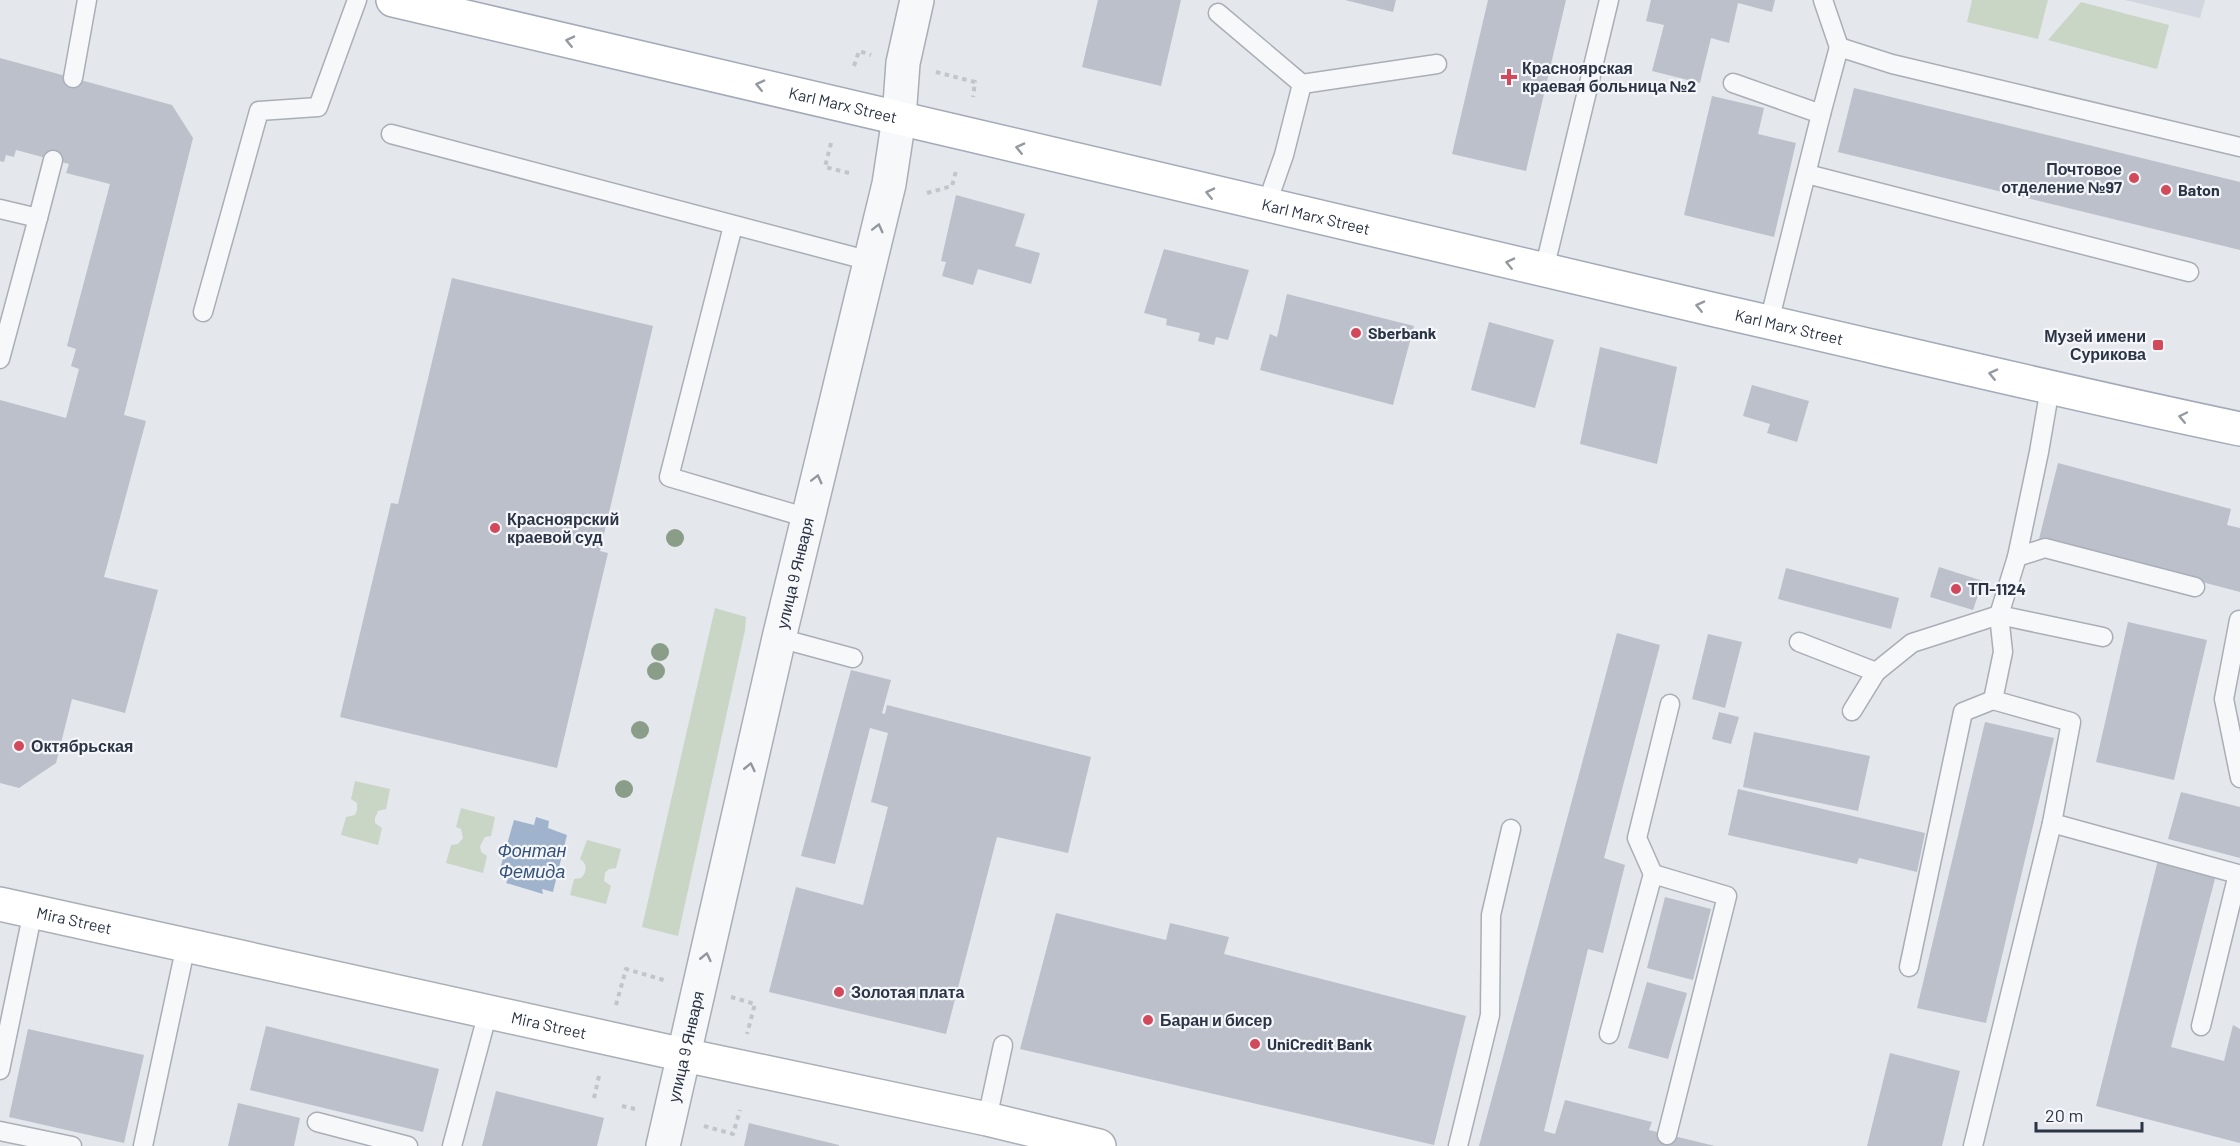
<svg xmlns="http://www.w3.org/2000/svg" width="2240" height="1146" viewBox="0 0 2240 1146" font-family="Barlow,sans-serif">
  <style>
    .built { fill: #d2d6de }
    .green { fill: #c9d6c5 }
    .water { fill: #9fb4cc }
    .building { fill: #bbc0ca }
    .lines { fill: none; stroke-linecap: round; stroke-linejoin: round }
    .service-casing { stroke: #a9aeb7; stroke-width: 21 }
    .minor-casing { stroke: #a9aeb7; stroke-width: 36 }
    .tertiary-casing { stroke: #a9aeb7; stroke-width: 36 }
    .secondary-casing { stroke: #a9aeb7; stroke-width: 36 }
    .primary-casing { stroke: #a3abb8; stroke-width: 36 }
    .path { stroke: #c2c5cb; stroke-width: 4; stroke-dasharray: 4.5 4.5; stroke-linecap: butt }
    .service { stroke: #f7f8fa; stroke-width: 18 }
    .minor { stroke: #f7f8fa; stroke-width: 33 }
    .tertiary { stroke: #f7f8fa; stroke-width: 33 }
    .secondary { stroke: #fff; stroke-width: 33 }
    .primary { stroke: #fff; stroke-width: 33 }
    .tree { fill: #899d89 }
    .oneway { stroke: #959aa2 }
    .oneway2 { stroke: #9196a0 }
    .poi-dot { fill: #d1495b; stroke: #f4f6f9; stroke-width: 2 }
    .labels { text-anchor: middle; stroke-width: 4.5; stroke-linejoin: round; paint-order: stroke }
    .poi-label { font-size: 16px; font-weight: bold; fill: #2b3445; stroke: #f4f6f9; text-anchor: start }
    .street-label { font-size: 16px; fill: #2b3445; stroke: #f4f6f9 }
    .water-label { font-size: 18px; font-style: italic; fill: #34527a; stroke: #f4f6f9 }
  </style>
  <rect width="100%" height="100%" fill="#e4e7ec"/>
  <path class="built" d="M2125,0h80l-5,18z"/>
  <g class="green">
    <path d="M1972,0h76l-10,39 -71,-17z"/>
    <path d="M2081,2l88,23 -12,44 -109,-29z"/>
    <path d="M715,608l31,9 -1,13 -67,306 -36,-9z"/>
    <path d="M355,781l35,8 -4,20 -8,2 -3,7v5l7,5 -4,17 -37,-10 5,-18 9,-2 2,-5v-7l-6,-4z"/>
    <path d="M461,808l34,9 -4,19 -6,1 -5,9 1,6 6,4 -4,17 -37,-10 5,-18 7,-1 5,-6 -2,-9 -5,-2z"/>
    <path d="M587,840l34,9 -5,19 -7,1 -4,4 -1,8 7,5 -5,18 -36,-9 4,-16 7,-1c6,-6 7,-14 -1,-19z"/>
  </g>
  <path class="water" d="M536,817l13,4 -1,7 19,7 -14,57 -11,-3 1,5 -37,-11 2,-4 -10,-3 16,-56 20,5z"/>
  <g class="building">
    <path d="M1098,0h83l-20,86 -79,-19z"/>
    <path d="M1345,0h51l-3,12z"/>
    <path d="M1488,0h78l-40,171 -74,-17z"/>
    <path d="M1651,0h124l-3,12 -34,-9 -9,40 -18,-5 -11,45 -48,-12 12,-46 -18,-4z"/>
    <path d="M0,58l172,47 21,33 -69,277 22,6 -42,156 54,13 -33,123 -53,-14 -16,64 -37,25 -19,-5v-383l66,18 13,-49 -8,-3 5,-17 -9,-3 43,-162 -44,-11 3,-9 -53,-14 -2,7 -8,-2 -2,7 -4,-1z"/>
    <path d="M1854,88l386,94v68l-402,-98z"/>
    <path d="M1712,96l52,12 -6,26 38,9 -22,94 -90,-22z"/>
    <path d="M956,195l69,19 -10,32 25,7 -9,31 -53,-15 -5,16 -31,-9 4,-14 -5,-1z"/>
    <path d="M1164,249l85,21 -21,70 -12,-3 -2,8 -16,-4 2,-8 -34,-8 1,-6 -23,-6z"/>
    <path d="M452,278l201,48 -53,225 8,2 -51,215 -217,-51 51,-214 7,1z"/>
    <path d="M1287,294l127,32 -21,79 -133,-35 10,-36 7,3z"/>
    <path d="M1489,322l65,18 -19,68 -64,-18z"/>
    <path d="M1600,347l77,20 -20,97 -77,-20z"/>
    <path d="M1752,385l57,16 -12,41 -30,-9 3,-9 -27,-8z"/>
    <path d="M2058,463l173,46 -4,16 13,3v64l-201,-53z"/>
    <path d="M1939,567l44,14 -10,29 -43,-13z"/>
    <path d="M1786,568l113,30 -8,31 -113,-30z"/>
    <path d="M2128,622l79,18 -33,140 -78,-18z"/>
    <path d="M1617,633l43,12 -56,213 21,7 -22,88 -15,-4 -44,182 11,3 10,-34 87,22 -3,8 66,16h-236z"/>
    <path d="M1708,634l34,8 -17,66 -33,-9z"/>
    <path d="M851,670l40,10 -9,33 3,1 2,-9 204,52 -23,96 -71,-16 -51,197 -177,-42 27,-105 67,18 25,-98 -17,-5 17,-69 -18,-5 -35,136 -34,-8z"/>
    <path d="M1719,712l20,5 -8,27 -19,-5z"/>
    <path d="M1985,722l69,16 -68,285 -69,-15z"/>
    <path d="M1754,732l116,24 -12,55 -115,-24z"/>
    <path d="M1738,789l187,44 -8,39 -58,-14 -2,6 -129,-29z"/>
    <path d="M2181,792l59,15v51l-72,-19z"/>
    <path d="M2158,860l58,15 -45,172 53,14 9,-36 7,4v114l-144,-37z"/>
    <path d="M1665,897l46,12 -18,71 -46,-12z"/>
    <path d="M1056,913l110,27 4,-17 59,14 -5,17 242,62 -32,129 -414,-96z"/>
    <path d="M1647,982l40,11 -19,66 -40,-11z"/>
    <path d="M266,1026l173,43 -16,63 -173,-42z"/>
    <path d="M28,1029l116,26 -20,88 -115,-26z"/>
    <path d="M1890,1053l70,18 -18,75h-75z"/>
    <path d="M496,1091l108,27 -7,28h-115z"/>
    <path d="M238,1103l62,15 -6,28h-66z"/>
    <path d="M749,1123l90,22v1h-95z"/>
  </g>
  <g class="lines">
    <defs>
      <g id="service">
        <path d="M1823,0l16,47"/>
        <path d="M1218,13l84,71 -18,71 -18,51"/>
        <path d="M73,78l14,-78"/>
        <path d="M1733,83l88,31"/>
        <path d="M1302,84l135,-20"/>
        <path d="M391,134l479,127"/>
        <path d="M1807,174l382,98"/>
        <path d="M0,209l38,9 -38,141"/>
        <path d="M38,218l15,-58"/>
        <path d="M733,226l-64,251 139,41"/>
        <path d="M1544,270l65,-270"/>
        <path d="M203,312l56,-201 59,-4 39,-107"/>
        <path d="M1769,322l52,-208 18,-67 53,17 348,83"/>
        <path d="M2050,388l-11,64 -22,105 28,-9 150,39"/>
        <path d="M2239,620l-15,79 16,79"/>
        <path d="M779,638l74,20"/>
        <path d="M1799,642l77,30 36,-29 87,-28 104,22"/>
        <path d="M1852,711l24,-39"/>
        <path d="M2052,823l186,51 -37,152"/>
        <path d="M1653,874l-16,-36 33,-134"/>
        <path d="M1909,967l54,-255 30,-12"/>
        <path d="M1609,1034l44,-160 74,22 -60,239"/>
        <path d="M0,1070l33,-159"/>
        <path d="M987,1119l16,-74"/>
        <path d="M317,1122l91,24"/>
        <path d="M0,1131l72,15"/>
        <path d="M143,1146l43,-201"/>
        <path d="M452,1146l36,-134"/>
        <path d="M1458,1146l32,-131 1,-100 20,-86"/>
        <path d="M1973,1146l79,-323 19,-101 -78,-22 10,-48 -4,-37 18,-58"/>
      </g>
      <path id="minor" d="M899,118l4,-55 14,-63"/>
      <g id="tertiary">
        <path id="s1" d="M663,1146l116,-508 110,-454 10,-66"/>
      </g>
      <g id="secondary">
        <path id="s2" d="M0,904l684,151 303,64 112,27"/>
      </g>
      <g id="primary">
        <path id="s3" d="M393,0c440,101 878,207 1318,309 176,40 352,83 529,120"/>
      </g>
    </defs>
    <use href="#service" class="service-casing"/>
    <use href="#minor" class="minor-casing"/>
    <use href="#tertiary" class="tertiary-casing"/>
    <use href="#secondary" class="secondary-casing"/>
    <use href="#primary" class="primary-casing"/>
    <g class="path">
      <path d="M854,66l5,-15 12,4"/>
      <path d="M936,72l39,10 -2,15"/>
      <path d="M831,143l-6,24 24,6"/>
      <path d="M927,193l25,-7 4,-15"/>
      <path d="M731,997l24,7 -8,30"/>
      <path d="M616,1005l10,-36 41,12"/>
      <path d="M594,1098l5,-22"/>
      <path d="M622,1106l13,3"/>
      <path d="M704,1126l29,8 7,-24"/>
    </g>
    <use href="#service" class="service"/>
    <use href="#minor" class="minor"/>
    <use href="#tertiary" class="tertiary"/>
    <use href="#secondary" class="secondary"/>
    <use href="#primary" class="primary"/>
  </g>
  <g class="tree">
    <circle cx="675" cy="538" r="9"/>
    <circle cx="660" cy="652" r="9"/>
    <circle cx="656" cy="671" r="9"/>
    <circle cx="640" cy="730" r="9"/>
    <circle cx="624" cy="789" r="9"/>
  </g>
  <defs><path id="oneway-chevron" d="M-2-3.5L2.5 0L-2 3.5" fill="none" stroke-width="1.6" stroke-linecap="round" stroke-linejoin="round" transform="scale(1.5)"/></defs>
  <g class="oneway">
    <use href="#oneway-chevron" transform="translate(570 41) rotate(-167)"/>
    <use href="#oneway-chevron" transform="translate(760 85) rotate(-167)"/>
    <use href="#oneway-chevron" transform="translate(1020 148) rotate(-167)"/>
    <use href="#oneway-chevron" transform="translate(1210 193) rotate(-167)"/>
    <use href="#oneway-chevron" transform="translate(1510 263) rotate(-167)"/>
    <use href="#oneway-chevron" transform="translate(1700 306) rotate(-167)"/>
    <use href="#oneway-chevron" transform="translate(1993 374) rotate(-167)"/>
    <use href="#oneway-chevron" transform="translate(2183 417) rotate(-168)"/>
  </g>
  <g class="oneway2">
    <use href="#oneway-chevron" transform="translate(878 228) rotate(-76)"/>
    <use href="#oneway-chevron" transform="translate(817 479) rotate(-76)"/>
    <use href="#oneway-chevron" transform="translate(750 767) rotate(-77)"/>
    <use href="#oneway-chevron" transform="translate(706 957) rotate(-77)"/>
  </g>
  <g class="poi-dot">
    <path d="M1506 68h6v6h6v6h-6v6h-6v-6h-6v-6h6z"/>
    <circle cx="2134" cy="178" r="6"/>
    <circle cx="2166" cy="190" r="6"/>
    <circle cx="1356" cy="333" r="6"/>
    <rect x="2152" y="339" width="12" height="12" rx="3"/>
    <circle cx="495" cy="528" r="6"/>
    <circle cx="1956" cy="589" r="6"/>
    <circle cx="19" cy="746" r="6"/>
    <circle cx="839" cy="992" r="6"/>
    <circle cx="1148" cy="1020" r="6"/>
    <circle cx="1255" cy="1044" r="6"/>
  </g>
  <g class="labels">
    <g class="poi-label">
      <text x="1522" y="74">Красноярская<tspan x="1522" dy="18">краевая больница №2</tspan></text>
      <text x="2122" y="175" text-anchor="end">Почтовое<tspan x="2122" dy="18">отделение №97</tspan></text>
      <text x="2178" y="196">Baton</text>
      <text x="1368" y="339">Sberbank</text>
      <text x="2146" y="342" text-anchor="end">Музей имени<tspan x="2146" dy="18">Сурикова</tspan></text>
      <text x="507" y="525">Красноярский<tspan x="507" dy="18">краевой суд</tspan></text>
      <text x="1968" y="595">ТП-1124</text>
      <text x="31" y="752">Октябрьская</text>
      <text x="851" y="998">Золотая плата</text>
      <text x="1160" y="1026">Баран и бисер</text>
      <text x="1267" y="1050">UniCredit Bank</text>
    </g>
    <g class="street-label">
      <text dy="6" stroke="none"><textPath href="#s3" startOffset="462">Karl Marx Street</textPath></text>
      <text dy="6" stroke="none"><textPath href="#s3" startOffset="948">Karl Marx Street</textPath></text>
      <text dy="6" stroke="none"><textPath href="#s3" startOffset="1434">Karl Marx Street</textPath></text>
      <text dy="6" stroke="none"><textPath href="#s1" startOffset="588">улица 9 Января</textPath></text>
      <text dy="6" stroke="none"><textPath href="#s2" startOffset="76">Mira Street</textPath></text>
      <text dy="6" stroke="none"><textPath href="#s2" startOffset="562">Mira Street</textPath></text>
      <text dy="6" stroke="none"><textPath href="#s1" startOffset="102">улица 9 Января</textPath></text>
    </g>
    <g class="water-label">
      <text x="532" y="857">Фонтан<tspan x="532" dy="21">Фемида</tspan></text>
    </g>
  </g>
  <path d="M2036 1122v9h106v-9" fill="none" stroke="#2b3445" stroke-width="3"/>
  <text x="2045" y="1122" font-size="18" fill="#2b3445" stroke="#f4f6f9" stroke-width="4.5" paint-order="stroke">20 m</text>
</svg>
